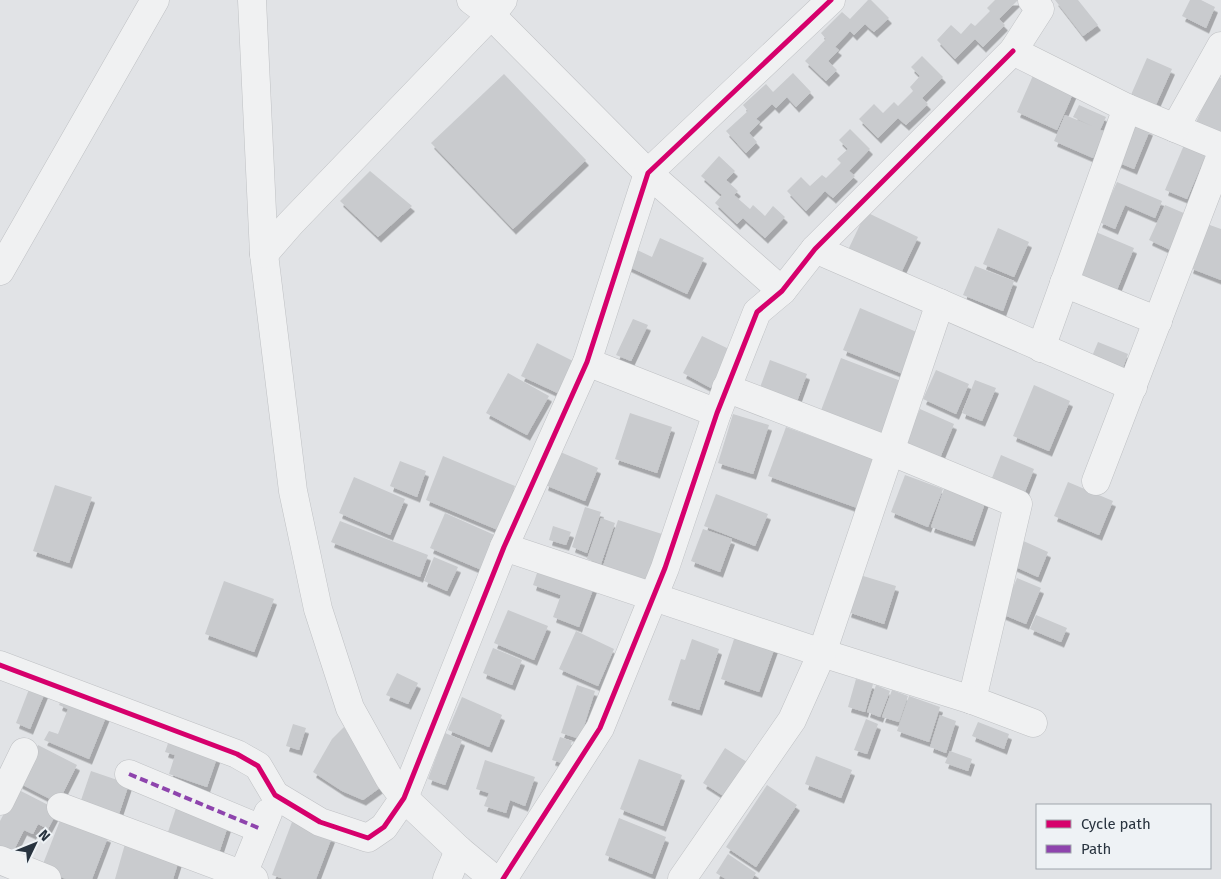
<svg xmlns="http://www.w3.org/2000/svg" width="1221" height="879" viewBox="0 0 1221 879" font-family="'Fira Sans',sans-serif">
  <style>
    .building { fill: #c9cbce; filter: url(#shadow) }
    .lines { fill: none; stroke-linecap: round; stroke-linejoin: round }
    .minor-casing { stroke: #bfc1c4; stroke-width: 29 }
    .minor { stroke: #f0f1f2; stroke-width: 28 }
    .quiet { stroke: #8e44ad; stroke-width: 4; stroke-dasharray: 8 4; stroke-linecap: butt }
    .cycleway-casing { stroke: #eef2f5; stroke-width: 8 }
    .cycleway { stroke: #d6006c; stroke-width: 5 }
  </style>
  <defs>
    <filter id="shadow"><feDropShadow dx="3" dy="5.5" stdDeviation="0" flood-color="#0004"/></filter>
  </defs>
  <rect width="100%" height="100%" fill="#e1e3e6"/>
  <g class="building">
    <path d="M868,0h3l18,18 -15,14 -9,-8 -11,11 -4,-4 -15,16 4,3 -11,11 9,9 -11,11 -21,-20 21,-22 -5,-6 21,-21 8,7z"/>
    <path d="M995,0h23l-19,19 6,6 -22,22 -8,-8 -20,20 -18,-19 14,-15 10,9 10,-11 4,3 15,-15 -3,-3z"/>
    <path d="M1055,0h23l20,25 -15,11z"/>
    <path d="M1190,0h11l14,7 -9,21 -24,-12z"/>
    <path d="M922,56l21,21 -21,21 6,6 -22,21 -8,-7 -20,20 -19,-19 15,-15 9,9 11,-11 4,4 15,-15 -3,-4 10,-11 -9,-9z"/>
    <path d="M1147,58l25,11 -17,38 -25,-10z"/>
    <path d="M1035,71l40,18 -18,41 -40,-18z"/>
    <path d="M793,73l18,19 -15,15 -9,-10 -11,11 -4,-4 -16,15 4,3 -11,11 8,9 -11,11 -20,-22 22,-20 -5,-6 23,-21 7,8z"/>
    <path d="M504,74l82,86 -73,69 -82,-86z"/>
    <path d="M1217,76l4,2v64l-28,-13z"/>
    <path d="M1079,105l27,12 -6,13 4,1 -11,27 -39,-17 11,-26 27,11 -19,-9z"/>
    <path d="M1126,120l24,10 -16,39 -24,-10z"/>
    <path d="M850,129l20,20 -21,22 6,5 -22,22 -8,-7 -19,20 -19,-20 14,-14 9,9 12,-11 4,3 15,-15 -4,-4 11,-10 -9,-9z"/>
    <path d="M1184,145l22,9 -19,45 -22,-9z"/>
    <path d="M719,156l16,15 -9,9 12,11 -4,4 16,14 3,-4 12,11 8,-10 12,11 -20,21 -22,-20 -6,6 -22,-21 7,-8 -21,-19z"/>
    <path d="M370,171l42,35 -34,31 -38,-36z"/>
    <path d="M1117,182l45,19 -7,17 -30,-13 -10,24 -16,-7z"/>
    <path d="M1165,205l28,12 -16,36 -28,-13z"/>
    <path d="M866,212l52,25 -18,38 -52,-25z"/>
    <path d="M1207,224l14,5v51l-31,-12z"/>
    <path d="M998,228l31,14 -15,35 -31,-13z"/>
    <path d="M1096,232l38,16 -17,42 -39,-16z"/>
    <path d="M660,238l44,20 -17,36 -62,-29 8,-17 19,9z"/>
    <path d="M975,266l39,15 -11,30 -40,-16z"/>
    <path d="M860,308l59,25 -16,41 -60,-24z"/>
    <path d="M633,319l15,6 -17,36 -15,-6z"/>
    <path d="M702,336l29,14 -20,38 -28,-15z"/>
    <path d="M1098,342l30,12 -7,19 -31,-12z"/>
    <path d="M537,343l42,21 -15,32 -43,-20z"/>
    <path d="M841,358l65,25 -21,55 -65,-25z"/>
    <path d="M770,360l37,14 -12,33 -37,-14z"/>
    <path d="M936,370l33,14 -13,30 -33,-15z"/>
    <path d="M508,373l41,23 -22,39 -41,-22z"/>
    <path d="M975,380l21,8 -14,33 -20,-8z"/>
    <path d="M1034,385l36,16 -21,50 -36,-15z"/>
    <path d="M920,409l34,15 -14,34 -35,-15z"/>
    <path d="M630,413l42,14 -15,46 -42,-14z"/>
    <path d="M733,414l36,11 -16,49 -35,-11z"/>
    <path d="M786,427l91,33 -17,49 -92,-33z"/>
    <path d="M558,451l40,17 -13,33 -40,-16z"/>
    <path d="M1001,455l33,14 -11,28 -33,-14z"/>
    <path d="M443,456l72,30 -17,44 -72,-30z"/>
    <path d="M400,461l26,10 -9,26 -27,-11z"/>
    <path d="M905,475l38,14 -15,38 -37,-15z"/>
    <path d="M354,477l51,22 -15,36 -51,-22z"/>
    <path d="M1068,482l45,19 -14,34 -45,-19z"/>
    <path d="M946,483l41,14 -15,44 -41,-14z"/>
    <path d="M55,485l37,12 -23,66 -36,-12z"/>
    <path d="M716,494l52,20 -13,32 -51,-20z"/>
    <path d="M585,507l16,5 -14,41 -15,-6z"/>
    <path d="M445,513l54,24 -15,34 -54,-23z"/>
    <path d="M601,518l14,5 -14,41 -14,-5z"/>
    <path d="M618,520l44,14 -16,49 -44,-14z"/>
    <path d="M340,521l88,34 -8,22 -89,-35z"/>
    <path d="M553,526l18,6 -5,13 -17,-5z"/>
    <path d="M703,529l29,10 -12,33 -29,-11z"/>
    <path d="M1019,539l29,13 -10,25 -29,-13z"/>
    <path d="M434,557l24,10 -11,24 -23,-10z"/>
    <path d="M539,567l55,20 -15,40 -26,-10 8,-22 -28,-10z"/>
    <path d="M860,575l36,11 -12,38 -36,-12z"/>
    <path d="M1017,578l24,10 -15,36 -24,-10z"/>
    <path d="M224,581l50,18 -20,53 -49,-18z"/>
    <path d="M508,610l40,16 -14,34 -40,-17z"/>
    <path d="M1036,615l31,13 -6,14 -31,-13z"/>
    <path d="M576,631l38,18 -16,37 -39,-17z"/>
    <path d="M736,633l39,14 -16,45 -38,-13z"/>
    <path d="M692,639l27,10 -20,61 -31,-10 13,-41 4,1z"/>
    <path d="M493,648l29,12 -10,25 -29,-12z"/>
    <path d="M397,673l21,10 -10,21 -22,-9z"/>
    <path d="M856,679l17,5 -8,28 -17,-5z"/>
    <path d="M31,684l15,6 -16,39 -14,-6z"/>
    <path d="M577,685l18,6 -15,48 -19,-6z"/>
    <path d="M876,685l14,6 -10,26 -13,-5z"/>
    <path d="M892,690l16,6 -9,26 -17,-5z"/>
    <path d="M64,693l44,19 -19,47 -45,-19 5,-9 9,3 10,-25 -9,-4z"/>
    <path d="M909,696l31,11 -11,35 -32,-11z"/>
    <path d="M462,697l40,18 -13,32 -41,-17z"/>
    <path d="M940,715l16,6 -10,32 -16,-6z"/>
    <path d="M866,719l12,5 -11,30 -13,-4z"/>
    <path d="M978,722l31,12 -5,15 -32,-13z"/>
    <path d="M293,724l13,4 -7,22 -13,-4z"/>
    <path d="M344,727l37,60 -18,13 -21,-9 -29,-19 19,-33z"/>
    <path d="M172,732l48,17 -13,38 -38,-13 6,-19 -10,-3z"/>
    <path d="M445,733l17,7 -17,45 -17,-6z"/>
    <path d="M560,737l12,4 -7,23 -13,-4z"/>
    <path d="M38,745l39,20 -19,38 -39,-20z"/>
    <path d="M725,748l22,14 -22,35 -22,-14z"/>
    <path d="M950,751l22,8 -4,12 -23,-8z"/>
    <path d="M816,756l36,14 -11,28 -36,-14z"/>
    <path d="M639,759l43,16 -19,51 -43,-17z"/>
    <path d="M485,760l50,17 -10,29 -15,-6 -4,13 -22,-7 5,-13 -13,-4z"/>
    <path d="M91,771l38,13 -13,39 -38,-14z"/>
    <path d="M767,785l30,20 -41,62 -30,-20z"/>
    <path d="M17,789l41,21 -10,19 -10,-5 -5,10 -9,-4 -12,24 -12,-6v-27z"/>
    <path d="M178,802l52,18 -14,42 -52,-18z"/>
    <path d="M61,818l47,19 -16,42h-26l-25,-10z"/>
    <path d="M619,818l47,19 -14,37 -47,-19z"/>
    <path d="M292,822l40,15 -16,42h-32l-12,-4z"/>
    <path d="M125,844l54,16 -6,19h-58z"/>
    <path d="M728,854l28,19 -4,6h-26l-10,-6z"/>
  </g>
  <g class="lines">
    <defs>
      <g id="minor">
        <path d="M252,0l12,254 29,237 25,118 32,99 39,70 15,20 55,52 35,29"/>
        <path d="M471,0l20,15 157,158 134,118"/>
        <path d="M1032,0l8,9 -27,42 114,57 94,39"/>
        <path d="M1175,128l46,-82"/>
        <path d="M815,249l318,138"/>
        <path d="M264,254l26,-30 201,-209 12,-15"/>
        <path d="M0,271l155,-271"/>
        <path d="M1064,283l94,38"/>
        <path d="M1041,348l86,-240"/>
        <path d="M587,362l130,51"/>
        <path d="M726,388l164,63 128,53 -46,196"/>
        <path d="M1096,481l125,-326"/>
        <path d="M504,547l318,106 150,47 61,23"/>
        <path d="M0,665l237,89 21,12 17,29 45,27 48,16 16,-11 20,-29 100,-251 83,-185 61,-189 183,-173"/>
        <path d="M129,774l132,55"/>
        <path d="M0,801l24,-49"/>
        <path d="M61,807l193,72"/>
        <path d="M0,860l47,19"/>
        <path d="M241,879l27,-66"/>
        <path d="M447,879l12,-29"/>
        <path d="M503,879l97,-151 65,-160 52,-155 40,-101 25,-21 33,-42 198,-198"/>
        <path d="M682,879l110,-159 30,-67 118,-350"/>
      </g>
    </defs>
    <use href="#minor" class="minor-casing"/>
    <use href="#minor" class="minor"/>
    <path class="quiet" d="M129,774l132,55"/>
    <defs>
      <g id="cycleway">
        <path d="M0,665l237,89 21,12 17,29 45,27 48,16 16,-11 20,-29 100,-251 83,-185 61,-189 183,-173"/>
        <path d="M503,879l97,-151 65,-160 52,-155 40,-101 25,-21 33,-42 198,-198"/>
      </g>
    </defs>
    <use href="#cycleway" class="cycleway-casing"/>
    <use href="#cycleway" class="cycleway"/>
  </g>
  <rect x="1036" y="804" width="175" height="65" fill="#eef2f5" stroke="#9fa6ac"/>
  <rect x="1046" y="820" width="25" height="8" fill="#d6006c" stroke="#9fa6ac"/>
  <text x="1081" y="829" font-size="15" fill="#28333f">Cycle path</text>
  <rect x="1046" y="845" width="25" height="8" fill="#8e44ad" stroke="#9fa6ac"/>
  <text x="1081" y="854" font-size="15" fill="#28333f">Path</text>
  <g transform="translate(35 844) rotate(47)" stroke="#eef2f5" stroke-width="4" paint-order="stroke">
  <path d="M0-4L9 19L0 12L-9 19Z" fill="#28333f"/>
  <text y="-8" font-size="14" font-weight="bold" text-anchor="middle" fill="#28333f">N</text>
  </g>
</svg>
